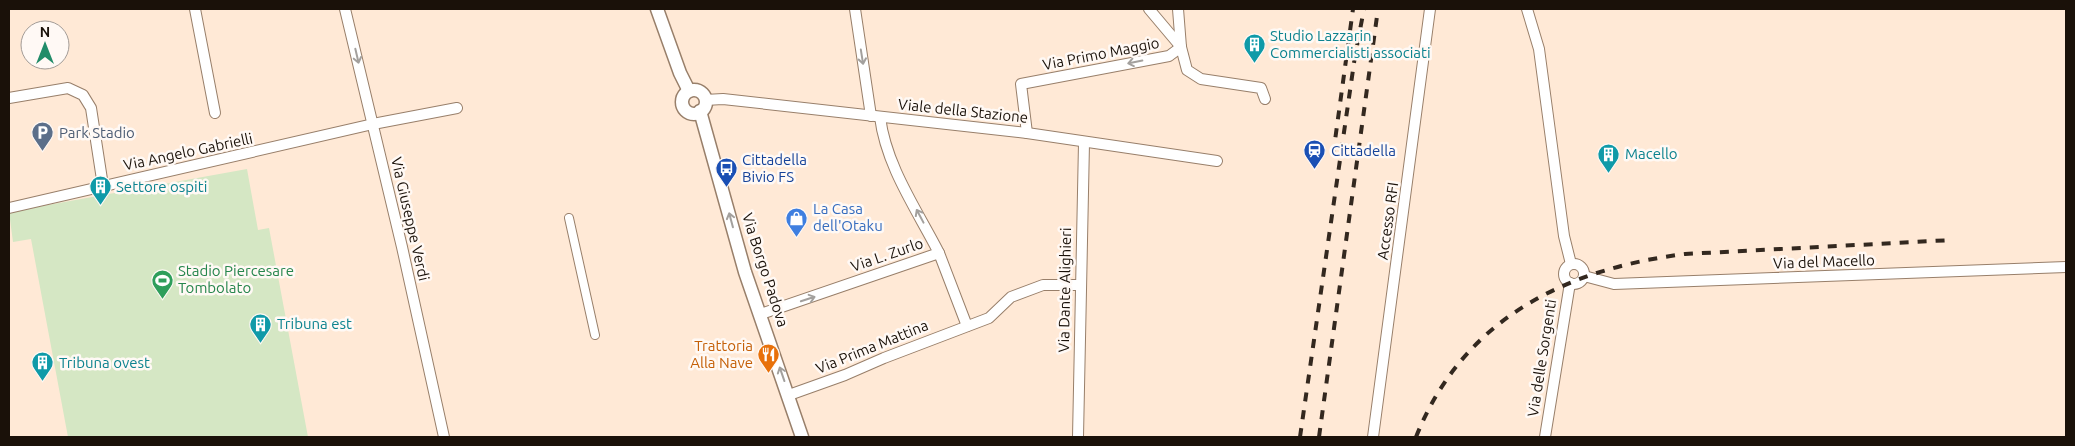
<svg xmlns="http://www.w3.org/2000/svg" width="2075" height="446" viewBox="0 0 2075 446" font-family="Ubuntu,sans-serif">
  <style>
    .green { fill: #d5e7c4 }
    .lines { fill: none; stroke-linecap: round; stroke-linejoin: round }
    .pedestrian-casing { stroke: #987f6a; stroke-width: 10 }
    .minor-casing { stroke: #987f6a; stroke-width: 12 }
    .tertiary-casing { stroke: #987f6a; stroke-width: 15 }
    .pedestrian { stroke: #fff; stroke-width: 8 }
    .minor { stroke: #fff; stroke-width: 10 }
    .tertiary { stroke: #fff; stroke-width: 12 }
    .rail { stroke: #33281f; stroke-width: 4; stroke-dasharray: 9 9; stroke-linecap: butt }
    .oneway { stroke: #a3a09d }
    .labels { text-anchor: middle; stroke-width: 5; stroke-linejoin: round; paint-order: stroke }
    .culture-label { font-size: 15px; fill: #0d838f; stroke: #fff9f5; text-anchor: start }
    .street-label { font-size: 15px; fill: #1a1109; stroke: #fff9f5 }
    .service-label { font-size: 15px; fill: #4e5e75; stroke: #fff9f5; text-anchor: start }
    .transit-label { font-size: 15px; fill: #164399; stroke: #fff9f5; text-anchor: start }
    .shop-label { font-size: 15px; fill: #366cbe; stroke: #fff9f5; text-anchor: start }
    .leisure-label { font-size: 15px; fill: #27864d; stroke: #fff9f5; text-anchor: start }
    .food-label { font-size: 15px; fill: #c56008; stroke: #fff9f5; text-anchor: end }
  </style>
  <rect width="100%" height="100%" fill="#ffe9d6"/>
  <path class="green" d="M247,169l11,61 11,-2 39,209h-240l-37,-198 -18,3 -4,-30z"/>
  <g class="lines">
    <defs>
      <path id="pedestrian" d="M569,218l26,117"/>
      <g id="minor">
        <path d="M195,9l20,104"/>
        <path d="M345,9l57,238 42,190"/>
        <path d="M855,9l16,107"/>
        <path d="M1149,9l32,38"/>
        <path d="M1178,9l3,38 6,23 14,9 60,9 4,11"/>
        <path d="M1527,9l12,40 25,187 7,28"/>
        <path d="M9,98l59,-10 15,7 8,13 12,78"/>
        <path d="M705,100l18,-1 304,34 190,28"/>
        <path d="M1027,133l-6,-49 148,-28 12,-9"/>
        <path d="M9,208l364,-84 84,-16"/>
        <path d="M939,253l28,73"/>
        <circle cx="1574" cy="274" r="10"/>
        <path d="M1584,276l30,8 452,-17"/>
        <path d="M761,314l178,-61c-22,-43 -53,-87 -59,-136"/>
        <path d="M789,395l56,-20 39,-17 105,-40 22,-21 32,-12h38"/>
        <path d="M1078,437l6,-294"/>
        <path d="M1373,437l57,-428"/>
        <path d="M1545,437l25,-154"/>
      </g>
      <g id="tertiary">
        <path d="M657,9l23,64 9,18"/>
        <circle cx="694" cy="102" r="12"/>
        <path d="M700,111l45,161 57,165"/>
      </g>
    </defs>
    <use href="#pedestrian" class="pedestrian-casing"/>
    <use href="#minor" class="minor-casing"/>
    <use href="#tertiary" class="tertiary-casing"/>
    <use href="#pedestrian" class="pedestrian"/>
    <use href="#minor" class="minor"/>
    <use href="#tertiary" class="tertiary"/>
    <g class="rail">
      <path d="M1333,155l20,-146"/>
      <path d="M1300,437l55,-381 9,-47"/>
      <path d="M1319,437l59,-428"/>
      <path d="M1416,437c47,-118 149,-168 269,-183l267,-14"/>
    </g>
  </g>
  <defs><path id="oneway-shaft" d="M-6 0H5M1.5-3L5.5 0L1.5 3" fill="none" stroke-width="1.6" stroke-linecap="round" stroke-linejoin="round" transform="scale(1.25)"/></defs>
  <g class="oneway">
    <use href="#oneway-shaft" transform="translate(357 56) rotate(77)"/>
    <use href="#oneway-shaft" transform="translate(862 57) rotate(81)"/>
    <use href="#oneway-shaft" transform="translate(1135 62) rotate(169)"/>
    <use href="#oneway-shaft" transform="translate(920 216) rotate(-118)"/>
    <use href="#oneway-shaft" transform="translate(731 220) rotate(-105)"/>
    <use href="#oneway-shaft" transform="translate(808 299) rotate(-18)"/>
    <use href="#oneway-shaft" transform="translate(782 374) rotate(-109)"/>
  </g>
  <defs>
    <symbol id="building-pin" viewBox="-11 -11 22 30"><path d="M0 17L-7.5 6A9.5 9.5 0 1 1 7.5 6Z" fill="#0f9aa8" stroke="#fff9f5"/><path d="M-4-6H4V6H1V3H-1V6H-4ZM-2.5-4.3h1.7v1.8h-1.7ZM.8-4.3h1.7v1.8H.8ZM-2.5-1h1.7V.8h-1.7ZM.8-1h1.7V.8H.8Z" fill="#fff"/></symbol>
    <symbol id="parking-pin" viewBox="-11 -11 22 30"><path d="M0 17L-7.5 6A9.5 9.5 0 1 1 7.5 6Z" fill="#5c6f8a" stroke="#fff9f5"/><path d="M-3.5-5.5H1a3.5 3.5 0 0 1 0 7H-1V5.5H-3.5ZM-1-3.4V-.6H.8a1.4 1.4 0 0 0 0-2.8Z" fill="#fff"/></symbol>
    <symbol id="station-pin" viewBox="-11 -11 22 30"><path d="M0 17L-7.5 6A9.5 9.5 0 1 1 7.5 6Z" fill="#1a4fb4" stroke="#fff9f5"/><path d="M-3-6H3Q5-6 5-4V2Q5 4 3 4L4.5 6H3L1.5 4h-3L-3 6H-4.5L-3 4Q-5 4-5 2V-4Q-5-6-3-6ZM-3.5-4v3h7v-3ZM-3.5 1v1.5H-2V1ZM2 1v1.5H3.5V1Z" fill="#fff"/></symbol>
    <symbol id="bus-pin" viewBox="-11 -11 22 30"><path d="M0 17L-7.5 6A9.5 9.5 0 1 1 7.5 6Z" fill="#1a4fb4" stroke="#fff9f5"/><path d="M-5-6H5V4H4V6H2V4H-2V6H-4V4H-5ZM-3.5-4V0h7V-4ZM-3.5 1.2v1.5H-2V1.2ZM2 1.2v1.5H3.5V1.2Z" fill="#fff"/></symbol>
    <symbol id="shop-pin" viewBox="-11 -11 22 30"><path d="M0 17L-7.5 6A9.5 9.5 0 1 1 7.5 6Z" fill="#3f7fe0" stroke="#fff9f5"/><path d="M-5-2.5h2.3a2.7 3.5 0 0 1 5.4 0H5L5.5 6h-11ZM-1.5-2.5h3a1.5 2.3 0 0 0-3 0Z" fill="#fff"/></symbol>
    <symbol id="stadium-pin" viewBox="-11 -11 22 30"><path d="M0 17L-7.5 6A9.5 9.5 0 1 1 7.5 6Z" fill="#2e9e5b" stroke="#fff9f5"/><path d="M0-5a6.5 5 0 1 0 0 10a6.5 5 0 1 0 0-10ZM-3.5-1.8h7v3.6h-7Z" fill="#fff"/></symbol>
    <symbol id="restaurant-pin" viewBox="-11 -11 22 30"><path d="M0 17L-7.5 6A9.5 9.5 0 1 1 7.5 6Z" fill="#e8710a" stroke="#fff9f5"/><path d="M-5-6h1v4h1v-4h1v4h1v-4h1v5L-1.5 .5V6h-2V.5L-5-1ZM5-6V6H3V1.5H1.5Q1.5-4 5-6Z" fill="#fff"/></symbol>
  </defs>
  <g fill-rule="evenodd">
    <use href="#building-pin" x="1242" y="32" width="25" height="34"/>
    <use href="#parking-pin" x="30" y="120" width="25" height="34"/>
    <use href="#station-pin" x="1302" y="138" width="25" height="34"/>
    <use href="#building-pin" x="1596" y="142" width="25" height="34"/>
    <use href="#bus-pin" x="714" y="156" width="25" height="34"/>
    <use href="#building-pin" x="88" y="174" width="25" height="34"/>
    <use href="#shop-pin" x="784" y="206" width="25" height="34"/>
    <use href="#stadium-pin" x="150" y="268" width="25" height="34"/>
    <use href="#building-pin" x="248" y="312" width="25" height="34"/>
    <use href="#restaurant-pin" x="756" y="342" width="25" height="34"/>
    <use href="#building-pin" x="30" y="350" width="25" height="34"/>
  </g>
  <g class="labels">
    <g class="culture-label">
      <text x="1270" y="41">Studio Lazzarin<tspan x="1270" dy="17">Commercialisti associati</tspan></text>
      <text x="1625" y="159">Macello</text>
      <text x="116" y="192">Settore ospiti</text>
      <text x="277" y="329">Tribuna est</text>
      <text x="59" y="368">Tribuna ovest</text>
    </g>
    <g class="street-label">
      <text transform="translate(1101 54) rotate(-11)" y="5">Via Primo Maggio</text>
      <text transform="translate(963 111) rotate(6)" y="5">Viale della Stazione</text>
      <text transform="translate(188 152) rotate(-12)" y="5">Via Angelo Gabrielli</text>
      <text transform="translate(410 219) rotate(77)" y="5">Via Giuseppe Verdi</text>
      <text transform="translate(1388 221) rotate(-82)" y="5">Accesso RFI</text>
      <text transform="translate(887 255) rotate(-19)" y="5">Via L. Zurlo</text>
      <text transform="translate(1824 262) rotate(-2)" y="5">Via del Macello</text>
      <text transform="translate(765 270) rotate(72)" y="5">Via Borgo Padova</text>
      <text transform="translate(1065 290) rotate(-89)" y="5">Via Dante Alighieri</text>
      <text transform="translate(872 347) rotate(-22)" y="5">Via Prima Mattina</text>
      <text transform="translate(1542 358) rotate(-81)" y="5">Via delle Sorgenti</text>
    </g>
    <g class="service-label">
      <text x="59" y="138">Park Stadio</text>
    </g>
    <g class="transit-label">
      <text x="1331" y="156">Cittadella</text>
      <text x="742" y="165">Cittadella<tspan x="742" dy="17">Bivio FS</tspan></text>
    </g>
    <g class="shop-label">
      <text x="813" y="214">La Casa<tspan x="813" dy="17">dell'Otaku</tspan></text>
    </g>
    <g class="leisure-label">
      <text x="178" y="276">Stadio Piercesare<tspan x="178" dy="17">Tombolato</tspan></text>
    </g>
    <g class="food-label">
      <text x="753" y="351">Trattoria<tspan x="753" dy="17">Alla Nave</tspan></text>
    </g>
  </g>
  <rect width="2075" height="446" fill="none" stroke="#1a1109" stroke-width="20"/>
  <g transform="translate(45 45)"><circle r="24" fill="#fff9f5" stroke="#a39c97"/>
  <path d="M0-4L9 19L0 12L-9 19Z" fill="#218c69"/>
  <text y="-8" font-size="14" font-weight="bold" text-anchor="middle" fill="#1a1109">N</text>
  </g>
</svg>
